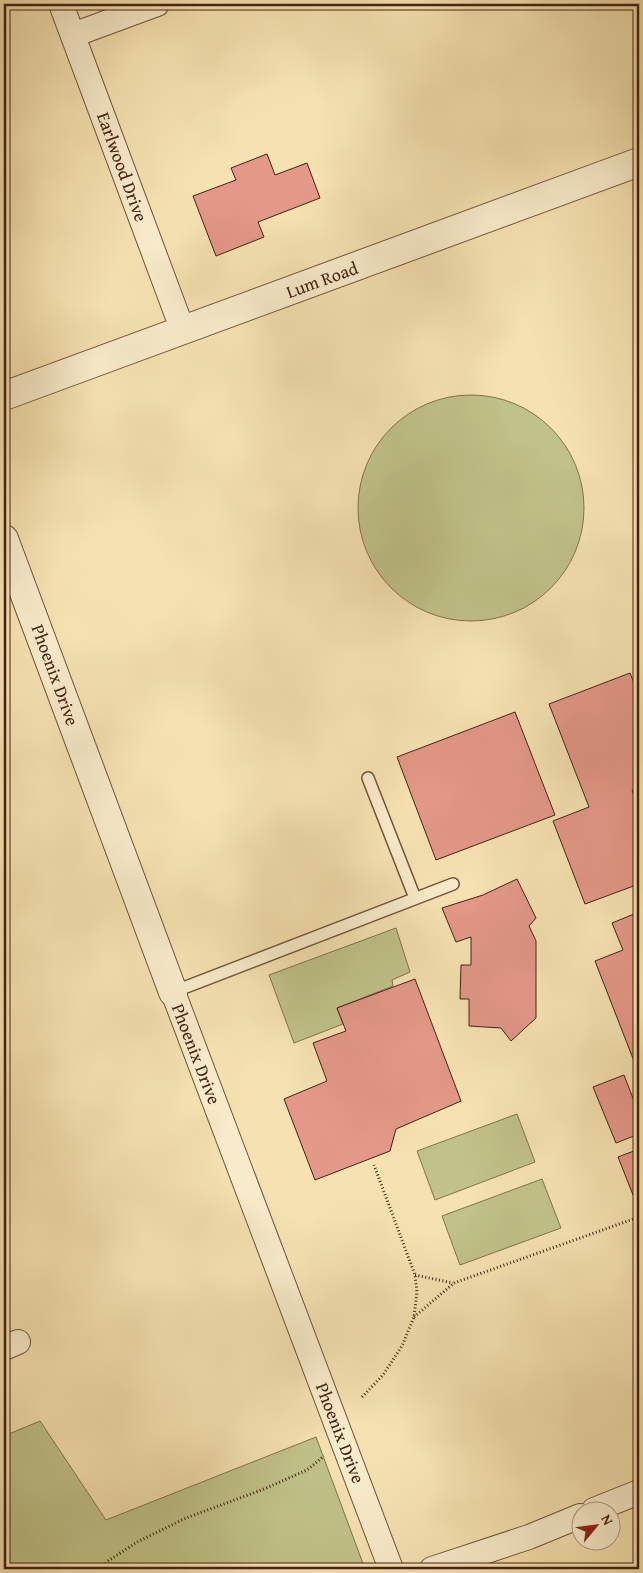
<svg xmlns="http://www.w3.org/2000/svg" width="643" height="1573" viewBox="0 0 643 1573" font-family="'Gentium Book Plus',serif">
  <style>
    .green { fill: #c0c289; stroke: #82724e }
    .building { fill: #e49889; stroke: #442213 }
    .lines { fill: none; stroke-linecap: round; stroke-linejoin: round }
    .service-casing { stroke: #70523a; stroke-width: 14 }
    .minor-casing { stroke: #70523a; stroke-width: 26 }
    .tertiary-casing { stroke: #70523a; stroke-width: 30 }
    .path { stroke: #442213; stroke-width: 3; stroke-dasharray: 1 2.5; stroke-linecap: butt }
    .service { stroke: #f9eccc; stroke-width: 11 }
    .minor { stroke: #f9eccc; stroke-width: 24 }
    .tertiary { stroke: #f9eccc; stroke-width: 28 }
    .labels { text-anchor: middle; stroke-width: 5; stroke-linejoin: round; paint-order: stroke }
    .street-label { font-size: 18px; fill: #442213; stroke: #f9eccc }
  </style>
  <rect width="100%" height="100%" fill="#f6e2b1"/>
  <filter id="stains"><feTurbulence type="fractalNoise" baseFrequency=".004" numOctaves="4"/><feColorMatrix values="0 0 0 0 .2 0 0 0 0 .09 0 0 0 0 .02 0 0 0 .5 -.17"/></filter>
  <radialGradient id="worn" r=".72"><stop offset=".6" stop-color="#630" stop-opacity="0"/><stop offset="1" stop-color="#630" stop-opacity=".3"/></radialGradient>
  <g class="green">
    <circle cx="471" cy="508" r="113"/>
    <path d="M396,928l14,44 -18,8 1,6 -56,22 6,16 -49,19 -25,-68z"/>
    <path d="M517,1114l18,48 -100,38 -18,-49z"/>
    <path d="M542,1179l19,49 -101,37 -18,-49z"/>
    <path d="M40,1421l66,99 210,-83 49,132h-361v-133z"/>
  </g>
  <g class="building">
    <path d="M267,154l8,21 32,-12 13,35 -62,24 6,15 -48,19 -23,-60 43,-16 -5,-12z"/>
    <path d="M630,673l9,22v93l-7,2 7,18v76l-54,20 -32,-83 36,-14 -40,-103z"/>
    <path d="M515,712l40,103 -119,45 -39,-103z"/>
    <path d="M517,879l19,39 -7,8 7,15v77l-25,23 -10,-13 -32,-2v-27h-9l1,-34h10v-28l-15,5 -14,-34 41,-13z"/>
    <path d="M639,912v162l-44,-113 28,-11 -11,-27z"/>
    <path d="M415,979l46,122 -65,28 -6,22 -75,29 -31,-81 43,-18 -14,-38 33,-12 -9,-23z"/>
    <path d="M624,1075l15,39v20l-23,9 -23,-56z"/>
    <path d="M639,1149v61l-21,-53z"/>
  </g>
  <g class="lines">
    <defs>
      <g id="service">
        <path d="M368,778l47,120"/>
        <path d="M173,992l280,-108"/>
      </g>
      <g id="minor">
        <path d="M61,4l122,327"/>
        <path d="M73,35l84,-31"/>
        <path d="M173,992l218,577"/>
        <path d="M4,1348l14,-6"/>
        <path d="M594,1510l45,-18"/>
        <path d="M432,1569l97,-32 51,-21"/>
      </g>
      <g id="tertiary">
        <path d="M4,396l635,-234"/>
        <path d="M4,539l169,453"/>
      </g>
    </defs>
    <use href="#service" class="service-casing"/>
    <use href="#minor" class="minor-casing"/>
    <use href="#tertiary" class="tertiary-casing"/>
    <g class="path">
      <path d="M415,1275l38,8"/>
      <path d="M414,1317l40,-34 185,-66"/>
      <path d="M362,1397l21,-22 19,-29 12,-29 3,-25 -2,-17 -41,-110"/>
      <path d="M101,1569l7,-8 29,-19 49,-24 78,-29 43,-19 17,-14"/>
    </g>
    <use href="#service" class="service"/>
    <use href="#minor" class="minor"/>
    <use href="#tertiary" class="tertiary"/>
  </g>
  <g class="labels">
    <g class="street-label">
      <text transform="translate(122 167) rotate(70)" y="6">Earlwood Drive</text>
      <text transform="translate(322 280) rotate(-20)" y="6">Lum Road</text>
      <text transform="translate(55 675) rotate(70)" y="6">Phoenix Drive</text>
      <text transform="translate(196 1054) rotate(69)" y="6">Phoenix Drive</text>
      <text transform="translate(340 1433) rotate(69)" y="6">Phoenix Drive</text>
    </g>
  </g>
  <rect width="643" height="1573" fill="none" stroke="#f6e2b1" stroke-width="20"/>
  <rect x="5" y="5" width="633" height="1563" fill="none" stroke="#442213" stroke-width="2.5"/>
  <rect x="10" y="10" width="623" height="1553" fill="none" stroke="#442213"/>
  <g transform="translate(596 1526) rotate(61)"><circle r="24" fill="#f9eccc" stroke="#b19b82"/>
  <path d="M0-4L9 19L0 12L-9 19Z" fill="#8f2418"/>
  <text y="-8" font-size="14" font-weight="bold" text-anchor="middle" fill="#442213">N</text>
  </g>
  <rect width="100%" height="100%" filter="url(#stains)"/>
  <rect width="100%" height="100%" fill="url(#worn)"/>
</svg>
